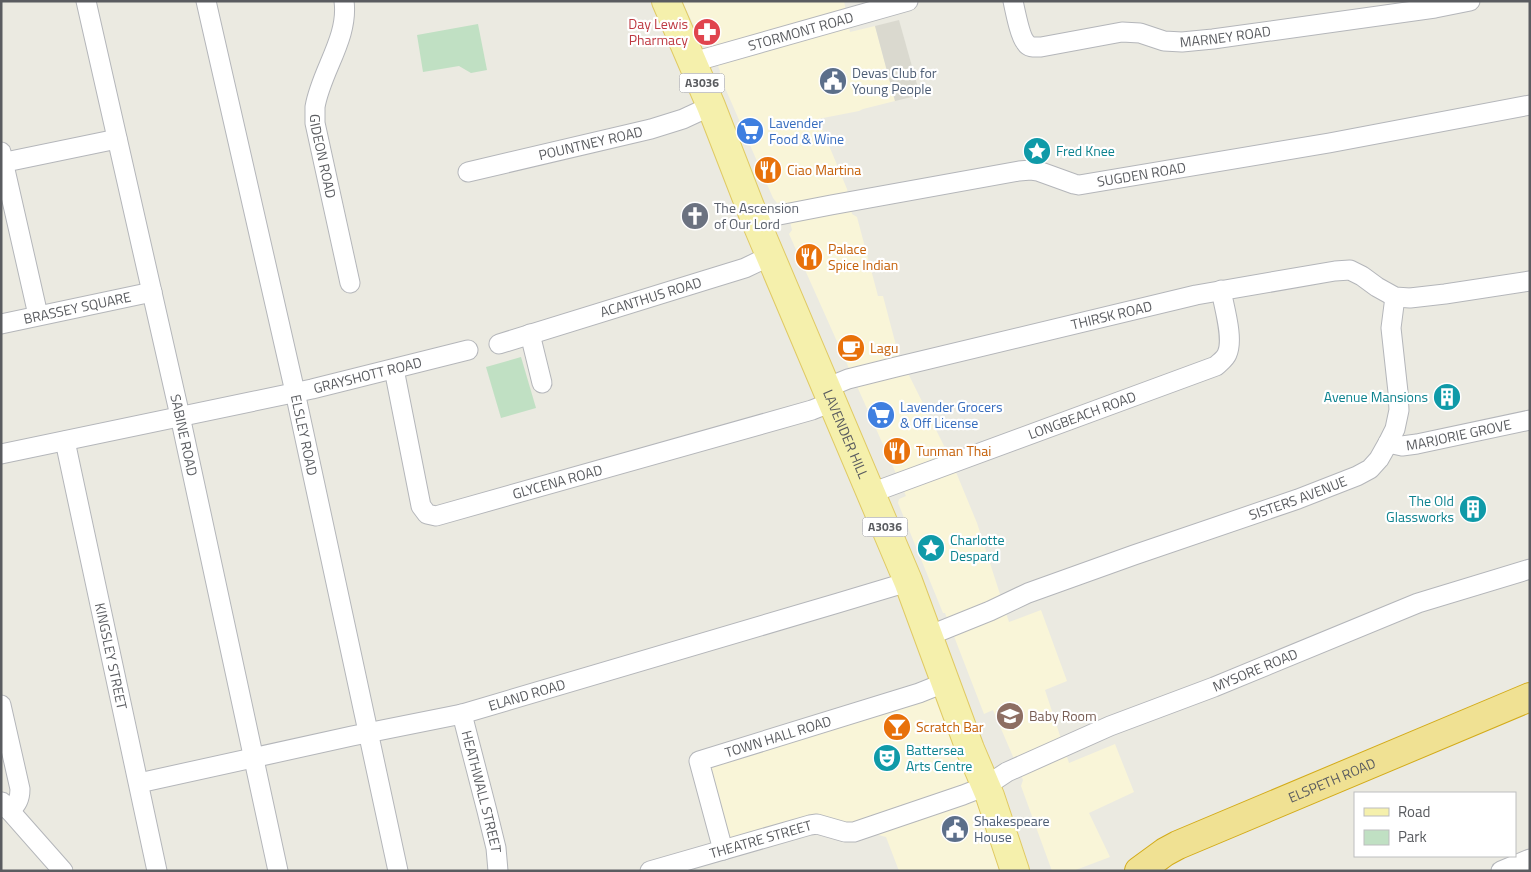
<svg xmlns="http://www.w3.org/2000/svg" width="1531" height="872" viewBox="0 0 1531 872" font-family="'Titillium Web',sans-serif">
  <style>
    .commercial { fill: #f9f5d8 }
    .education { fill: #dad9cf }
    .green { fill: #c0e0c3 }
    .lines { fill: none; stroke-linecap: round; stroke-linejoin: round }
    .street-casing { stroke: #b4b6ba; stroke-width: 21 }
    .primary-casing { stroke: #e0ca64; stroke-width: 30 }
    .highway-casing { stroke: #d3ab19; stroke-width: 30 }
    .street { stroke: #fff; stroke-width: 19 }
    .primary { stroke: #f5f0ac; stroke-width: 28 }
    .highway { stroke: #f0e193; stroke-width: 28 }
    .labels { text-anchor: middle; stroke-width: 4.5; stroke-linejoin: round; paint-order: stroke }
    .shield { fill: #fff; stroke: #8c8d90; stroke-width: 1 }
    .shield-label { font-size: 12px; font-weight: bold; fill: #5a5c60 }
    .health-label { font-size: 14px; fill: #be3a42; stroke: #fff; text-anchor: end }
    .street-label { font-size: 14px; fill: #5a5c60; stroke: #fff }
    .service-label { font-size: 14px; fill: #4e5e75; stroke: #fff; text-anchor: start }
    .shop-label { font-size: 14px; fill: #366cbe; stroke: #fff; text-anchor: start }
    .culture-label { font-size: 14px; fill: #0d838f; stroke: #fff; text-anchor: start }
    .food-label { font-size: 14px; fill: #c56008; stroke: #fff; text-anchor: start }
    .worship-label { font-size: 14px; fill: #5b616d; stroke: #fff; text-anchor: start }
    .education-label { font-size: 14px; fill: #785e54; stroke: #fff; text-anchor: start }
  </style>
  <rect width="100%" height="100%" fill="#ebeae1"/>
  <g class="commercial">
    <path d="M682,1h162l6,31 25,-6 20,75 -32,8 -4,2 -41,8 29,70 5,25 5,3 21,79h5l15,57 53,107 26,63 32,99 32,-12 26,71 -22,9 24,73 46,-19 19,48 -45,21 21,44 -37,14h-21l-31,-85 2,-6 -30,-70 -9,4 -39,-101h-2l-45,-110 1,-4 7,-3 -117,-262 3,-4 -7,-29 -8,2 -4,-5 -54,-124 1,-3 -12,-30 -6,1z"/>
    <path d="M940,693l62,178h-103l-13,-34 -34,-9 -120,16 -8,-6 -17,-66 5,-10z"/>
  </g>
  <path class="education" d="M899,20l21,75 -25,6 -20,-75z"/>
  <g class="green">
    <path d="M478,24l9,46 -16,3 -12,-7 -36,6 -6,-37z"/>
    <path d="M521,357l15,51 -35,10 -15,-51z"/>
  </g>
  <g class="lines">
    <defs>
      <g id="street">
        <path id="s1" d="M86,1l94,415 98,455"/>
        <path id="s2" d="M206,1l89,391 103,479"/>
        <path id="s3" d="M344,1c5,37 -23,70 -29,106 0,5 0,10 0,16l35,160"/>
        <path id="s4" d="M1013,1c2,9 7,36 13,42 3,5 9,4 15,4l81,-15 18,1 24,8 18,1 31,-3 222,-31 35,-7"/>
        <path id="s5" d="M693,62l215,-61"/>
        <path d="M1,152l37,163"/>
        <path d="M1,163l116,-24"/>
        <path id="s6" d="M468,172l183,-43 32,-10 28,-13"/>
        <path id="s7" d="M756,222l13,-5 62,-12 188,-34 12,-1 7,1 36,13 5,1 250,-42 201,-38"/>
        <path id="s8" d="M1,324l151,-32"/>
        <path d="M530,334l12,49"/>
        <path id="s9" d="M499,344l207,-64 39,-12 25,-12"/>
        <path id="s10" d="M394,369l27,137 6,8 9,2 376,-106 20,-8"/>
        <path id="s11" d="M826,388l22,-9 48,-12 300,-72 139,-24 15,-1 12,6 15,11 18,10 15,1 35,-4 85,-13"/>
        <path id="s12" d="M65,441l92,430"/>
        <path id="s13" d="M1388,443l14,3 15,-2 113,-24"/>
        <path id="s14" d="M1,454l311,-65 156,-39"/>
        <path id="s15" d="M871,493l345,-127c4,-4 9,-7 11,-12 7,-15 -3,-47 -6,-64"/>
        <path id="s16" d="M928,636l62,-25 38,-18 106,-38 164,-56 59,-23 13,-7 9,-10 9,-16 7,-14 4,-19 -1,-18 -7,-64 4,-31"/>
        <path d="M1,705l19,84c0,10 -3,15 -10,22"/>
        <path id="s17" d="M462,714l25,97 9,37 2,23"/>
        <path id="s18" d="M139,783l213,-47 110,-22 376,-111 60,-18 10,-4"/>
        <path d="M2,802l61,69"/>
        <path id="s19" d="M723,850l-24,-89 220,-68 25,-10"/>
        <path id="s20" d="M650,871l160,-46 7,-1 28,8h9l109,-37 23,-9 21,-14 103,-46 104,-39 204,-84 112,-34"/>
        <path d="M1501,871l29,-12"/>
      </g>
      <g id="primary">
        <path id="s21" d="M666,1l45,105 45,116 152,359 62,168 20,47 25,75"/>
      </g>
      <g id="highway">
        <path id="s22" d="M1139,871l26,-19 13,-7 352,-148"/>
      </g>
    </defs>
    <use href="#street" class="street-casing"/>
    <use href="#primary" class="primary-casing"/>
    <use href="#highway" class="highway-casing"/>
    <use href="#street" class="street"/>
    <use href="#primary" class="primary"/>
    <use href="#highway" class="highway"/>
  </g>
  <defs>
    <symbol id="pharmacy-disc" viewBox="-11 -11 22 22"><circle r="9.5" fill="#e0444e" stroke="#fff"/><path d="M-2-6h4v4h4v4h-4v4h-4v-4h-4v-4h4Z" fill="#fff"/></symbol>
    <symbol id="civic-disc" viewBox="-11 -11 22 22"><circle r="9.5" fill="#5c6f8a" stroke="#fff"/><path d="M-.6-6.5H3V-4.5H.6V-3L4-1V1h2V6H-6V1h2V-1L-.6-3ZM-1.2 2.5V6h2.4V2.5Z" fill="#fff"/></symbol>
    <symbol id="supermarket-disc" viewBox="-11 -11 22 22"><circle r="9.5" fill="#3f7fe0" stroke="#fff"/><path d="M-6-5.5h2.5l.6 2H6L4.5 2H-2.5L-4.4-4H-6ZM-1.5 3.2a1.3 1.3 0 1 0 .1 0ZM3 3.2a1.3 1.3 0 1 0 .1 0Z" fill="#fff"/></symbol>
    <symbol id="sight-disc" viewBox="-11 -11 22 22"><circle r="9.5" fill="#0f9aa8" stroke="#fff"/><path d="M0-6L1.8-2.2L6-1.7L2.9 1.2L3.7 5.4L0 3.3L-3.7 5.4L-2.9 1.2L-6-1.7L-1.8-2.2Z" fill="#fff"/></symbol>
    <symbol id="restaurant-disc" viewBox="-11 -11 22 22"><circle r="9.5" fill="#e8710a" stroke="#fff"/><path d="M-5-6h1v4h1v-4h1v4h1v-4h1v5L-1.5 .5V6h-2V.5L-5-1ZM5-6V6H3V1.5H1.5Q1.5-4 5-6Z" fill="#fff"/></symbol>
    <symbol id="church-disc" viewBox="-11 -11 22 22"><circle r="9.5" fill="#6b7280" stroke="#fff"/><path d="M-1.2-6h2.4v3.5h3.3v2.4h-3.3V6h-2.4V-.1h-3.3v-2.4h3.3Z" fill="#fff"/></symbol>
    <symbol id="cafe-disc" viewBox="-11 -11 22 22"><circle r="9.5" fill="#e8710a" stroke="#fff"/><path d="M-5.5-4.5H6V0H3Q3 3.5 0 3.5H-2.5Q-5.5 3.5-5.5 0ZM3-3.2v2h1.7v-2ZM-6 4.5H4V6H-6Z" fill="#fff"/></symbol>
    <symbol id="building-disc" viewBox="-11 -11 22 22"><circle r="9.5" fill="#0f9aa8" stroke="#fff"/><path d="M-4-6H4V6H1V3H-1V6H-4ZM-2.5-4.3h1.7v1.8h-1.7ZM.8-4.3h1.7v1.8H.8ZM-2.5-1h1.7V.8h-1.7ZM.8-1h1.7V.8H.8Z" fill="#fff"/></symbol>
    <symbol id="school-disc" viewBox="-11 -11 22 22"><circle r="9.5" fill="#8d6e63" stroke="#fff"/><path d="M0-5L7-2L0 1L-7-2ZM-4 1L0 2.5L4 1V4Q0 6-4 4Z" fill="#fff"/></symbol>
    <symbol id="bar-disc" viewBox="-11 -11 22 22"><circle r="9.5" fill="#e8710a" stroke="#fff"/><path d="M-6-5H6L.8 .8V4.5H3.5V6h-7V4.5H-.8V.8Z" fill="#fff"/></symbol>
    <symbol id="theatre-disc" viewBox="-11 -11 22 22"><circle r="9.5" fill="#0f9aa8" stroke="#fff"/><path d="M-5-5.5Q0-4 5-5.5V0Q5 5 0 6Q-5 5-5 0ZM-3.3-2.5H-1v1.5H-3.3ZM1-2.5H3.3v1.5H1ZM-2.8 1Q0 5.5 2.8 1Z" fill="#fff"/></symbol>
  </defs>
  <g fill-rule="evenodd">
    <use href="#pharmacy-disc" x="691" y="16" width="32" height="32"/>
    <use href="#civic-disc" x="817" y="65" width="32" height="32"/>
    <use href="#supermarket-disc" x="734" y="115" width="32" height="32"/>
    <use href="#sight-disc" x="1021" y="135" width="32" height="32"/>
    <use href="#restaurant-disc" x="752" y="154" width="32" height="32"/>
    <use href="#church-disc" x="679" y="200" width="32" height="32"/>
    <use href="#restaurant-disc" x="793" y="241" width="32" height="32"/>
    <use href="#cafe-disc" x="835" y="332" width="32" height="32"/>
    <use href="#building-disc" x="1431" y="381" width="32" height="32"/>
    <use href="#supermarket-disc" x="865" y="399" width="32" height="32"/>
    <use href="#restaurant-disc" x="881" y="435" width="32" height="32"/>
    <use href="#building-disc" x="1457" y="493" width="32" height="32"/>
    <use href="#sight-disc" x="915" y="532" width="32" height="32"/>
    <use href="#school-disc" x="994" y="700" width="32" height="32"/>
    <use href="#bar-disc" x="881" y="711" width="32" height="32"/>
    <use href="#theatre-disc" x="871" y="742" width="32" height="32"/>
    <use href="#civic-disc" x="939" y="813" width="32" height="32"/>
  </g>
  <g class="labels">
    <g class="shield">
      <rect x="679.5" y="73.5" width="45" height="19" rx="4"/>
      <rect x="862.5" y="517.5" width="45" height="19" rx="4"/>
    </g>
    <g class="shield-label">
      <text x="702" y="87">A3036</text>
      <text x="885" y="531">A3036</text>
    </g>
    <g class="health-label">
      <text x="688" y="29">Day Lewis<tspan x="688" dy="16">Pharmacy</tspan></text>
    </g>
    <g class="street-label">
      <text dy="5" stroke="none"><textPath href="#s5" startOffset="112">STORMONT ROAD</textPath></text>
      <text dy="5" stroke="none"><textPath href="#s4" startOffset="248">MARNEY ROAD</textPath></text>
      <text dy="5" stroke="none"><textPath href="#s6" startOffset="126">POUNTNEY ROAD</textPath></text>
      <text dy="5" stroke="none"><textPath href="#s3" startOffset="161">GIDEON ROAD</textPath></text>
      <text dy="5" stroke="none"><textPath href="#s7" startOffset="394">SUGDEN ROAD</textPath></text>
      <text dy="5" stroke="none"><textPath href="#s9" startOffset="159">ACANTHUS ROAD</textPath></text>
      <text dy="5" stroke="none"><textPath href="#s8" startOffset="78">BRASSEY SQUARE</textPath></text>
      <text dy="5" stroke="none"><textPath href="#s11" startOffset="295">THIRSK ROAD</textPath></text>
      <text dy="5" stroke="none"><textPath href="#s14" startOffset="375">GRAYSHOTT ROAD</textPath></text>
      <text dy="5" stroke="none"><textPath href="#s15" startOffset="225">LONGBEACH ROAD</textPath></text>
      <text dy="5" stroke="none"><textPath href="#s21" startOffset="469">LAVENDER HILL</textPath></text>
      <text dy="5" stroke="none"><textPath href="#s13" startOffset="72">MARJORIE GROVE</textPath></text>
      <text dy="5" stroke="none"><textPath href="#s1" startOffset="445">SABINE ROAD</textPath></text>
      <text dy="5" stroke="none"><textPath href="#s2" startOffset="445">ELSLEY ROAD</textPath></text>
      <text dy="5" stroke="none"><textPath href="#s10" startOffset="285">GLYCENA ROAD</textPath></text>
      <text dy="5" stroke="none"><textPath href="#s16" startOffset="395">SISTERS AVENUE</textPath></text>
      <text dy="5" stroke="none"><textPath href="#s12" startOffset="220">KINGSLEY STREET</textPath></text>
      <text dy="5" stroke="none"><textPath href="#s20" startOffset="645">MYSORE ROAD</textPath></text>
      <text dy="5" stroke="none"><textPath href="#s18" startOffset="398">ELAND ROAD</textPath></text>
      <text dy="5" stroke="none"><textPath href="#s19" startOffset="175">TOWN HALL ROAD</textPath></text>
      <text dy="5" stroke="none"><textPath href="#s22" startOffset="214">ELSPETH ROAD</textPath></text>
      <text dy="5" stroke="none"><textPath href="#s17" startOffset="80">HEATHWALL STREET</textPath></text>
      <text dy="5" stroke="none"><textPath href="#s20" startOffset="115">THEATRE STREET</textPath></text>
    </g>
    <g class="service-label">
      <text x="852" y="78">Devas Club for<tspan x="852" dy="16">Young People</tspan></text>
      <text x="974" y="826">Shakespeare<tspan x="974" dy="16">House</tspan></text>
    </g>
    <g class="shop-label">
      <text x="769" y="128">Lavender<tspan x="769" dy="16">Food &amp; Wine</tspan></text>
      <text x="900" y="412">Lavender Grocers<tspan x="900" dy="16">&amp; Off License</tspan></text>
    </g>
    <g class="culture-label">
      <text x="1056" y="156">Fred Knee</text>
      <text x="1428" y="402" text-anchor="end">Avenue Mansions</text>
      <text x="1454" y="506" text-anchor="end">The Old<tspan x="1454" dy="16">Glassworks</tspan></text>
      <text x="950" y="545">Charlotte<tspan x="950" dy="16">Despard</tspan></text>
      <text x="906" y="755">Battersea<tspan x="906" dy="16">Arts Centre</tspan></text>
    </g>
    <g class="food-label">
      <text x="787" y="175">Ciao Martina</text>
      <text x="828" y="254">Palace<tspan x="828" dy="16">Spice Indian</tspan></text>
      <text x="870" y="353">Lagu</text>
      <text x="916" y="456">Tunman Thai</text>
      <text x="916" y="732">Scratch Bar</text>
    </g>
    <g class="worship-label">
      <text x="714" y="213">The Ascension<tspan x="714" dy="16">of Our Lord</tspan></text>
    </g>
    <g class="education-label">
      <text x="1029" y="721">Baby Room</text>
    </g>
  </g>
  <rect width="1531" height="872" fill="none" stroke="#5a5c60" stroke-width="5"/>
  <rect x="1354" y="792" width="162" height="65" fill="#ffffff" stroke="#bdbebf"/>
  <rect x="1364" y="808" width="25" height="8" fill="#f5f0ac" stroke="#bdbebf"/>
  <text x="1398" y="817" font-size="15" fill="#5a5c60">Road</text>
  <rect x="1364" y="830" width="25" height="15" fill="#c0e0c3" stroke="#bdbebf"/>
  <text x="1398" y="842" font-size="15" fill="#5a5c60">Park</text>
</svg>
